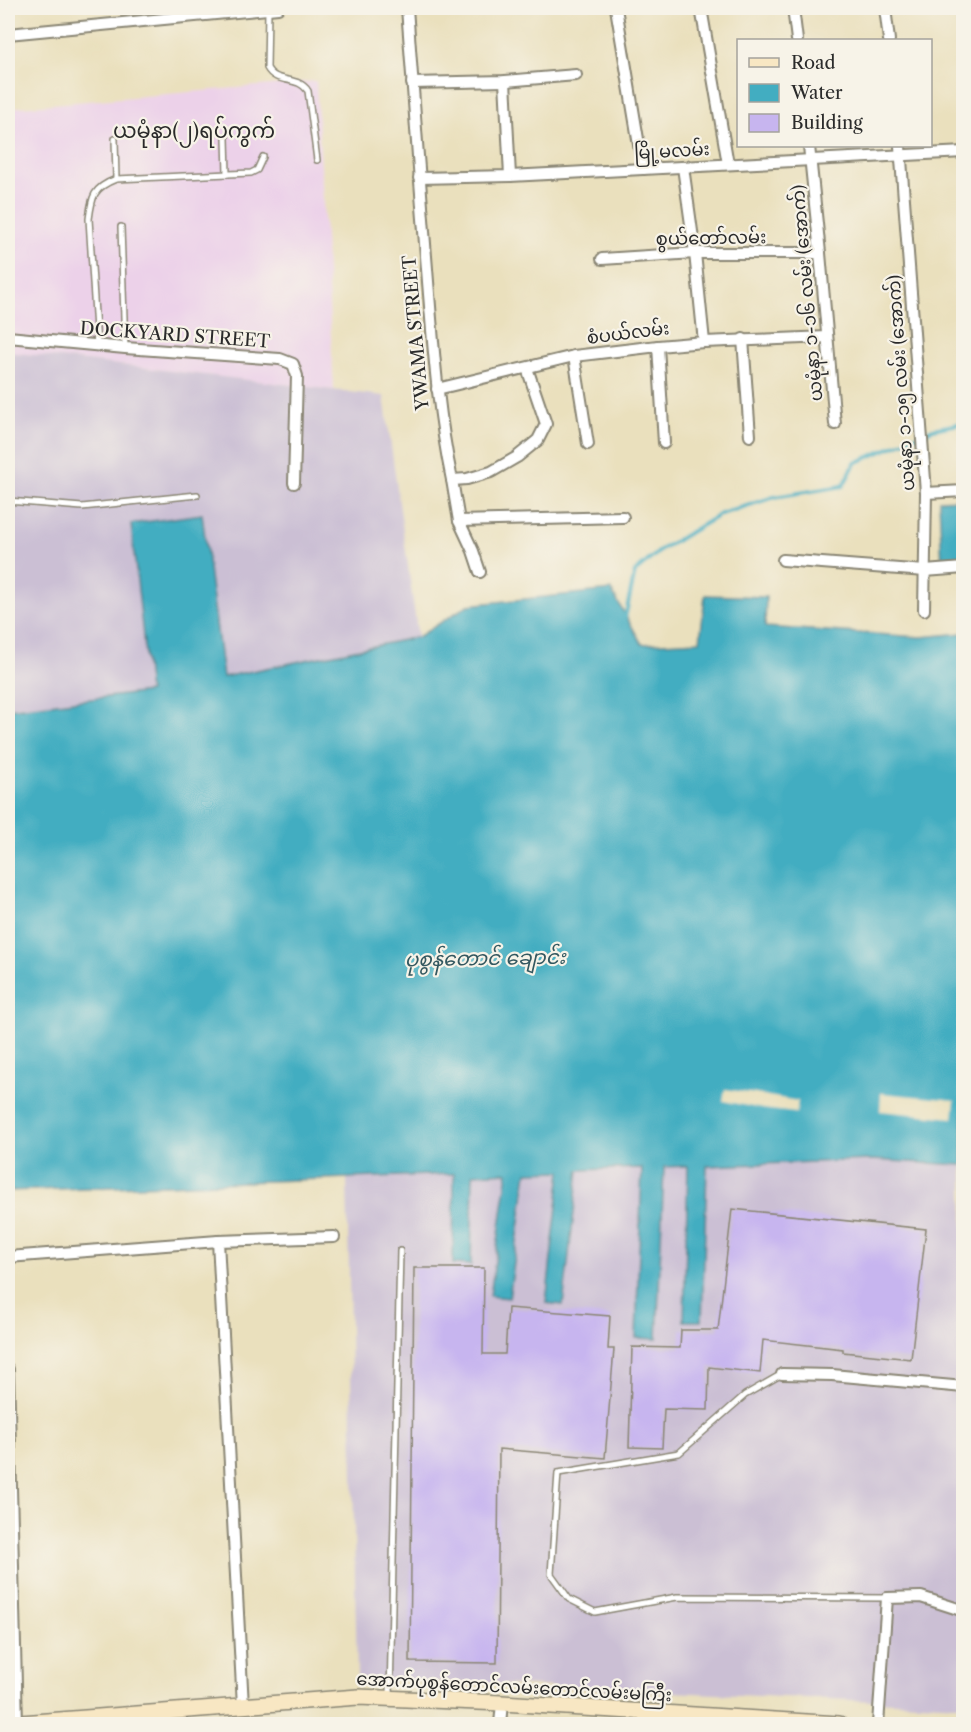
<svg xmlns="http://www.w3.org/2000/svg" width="971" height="1732" viewBox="0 0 971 1732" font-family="'Libre Caslon Text','Noto Sans Myanmar',serif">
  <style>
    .built { fill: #ecd1e9 }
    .industrial { fill: #cbbfd4 }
    .water { fill: #42adc1; stroke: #366c76; stroke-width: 1.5 }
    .pier { fill: #eae0bd }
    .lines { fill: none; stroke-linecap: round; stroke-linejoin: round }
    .stream { stroke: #42adc1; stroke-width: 4 }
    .building { fill: #c7b5ef }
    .lane-casing { stroke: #8a8674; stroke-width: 8 }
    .street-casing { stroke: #8a8674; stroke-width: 14 }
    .secondary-casing { stroke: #8a8674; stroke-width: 18 }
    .lane { stroke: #fff; stroke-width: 5 }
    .street { stroke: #fff; stroke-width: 10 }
    .secondary { stroke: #f8e7c3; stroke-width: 15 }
    .labels { text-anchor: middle; stroke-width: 4.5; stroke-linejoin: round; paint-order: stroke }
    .street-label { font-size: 18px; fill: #2b2b2b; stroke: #f7f3e8 }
    .water-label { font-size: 20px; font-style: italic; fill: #335860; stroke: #f7f3e8 }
    .quarter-label { font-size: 21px; fill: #2b2b2b; stroke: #f7f3e8 }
  </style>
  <rect width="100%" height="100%" fill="#f7f3e8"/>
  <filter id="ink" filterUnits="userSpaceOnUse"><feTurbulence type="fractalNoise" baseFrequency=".0167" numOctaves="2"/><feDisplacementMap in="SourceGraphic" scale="12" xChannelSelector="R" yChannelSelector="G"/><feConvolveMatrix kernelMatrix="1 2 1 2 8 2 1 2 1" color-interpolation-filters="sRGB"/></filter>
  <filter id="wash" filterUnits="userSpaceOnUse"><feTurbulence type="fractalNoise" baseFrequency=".008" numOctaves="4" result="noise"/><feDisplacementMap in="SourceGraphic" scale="24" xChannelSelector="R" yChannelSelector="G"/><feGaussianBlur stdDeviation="1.35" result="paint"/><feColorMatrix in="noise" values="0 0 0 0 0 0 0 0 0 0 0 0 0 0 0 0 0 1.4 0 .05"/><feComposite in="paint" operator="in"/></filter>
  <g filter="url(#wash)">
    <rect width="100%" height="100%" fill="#eae0bd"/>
    <path class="built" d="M316,81l18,309 -326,-38v-244z"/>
    <g class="industrial">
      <path d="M8,352l376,44 34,241 -269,55 -141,16z"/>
      <path d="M871,1160l92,5v540l-606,-27 -10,-500z"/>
    </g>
    <g class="water">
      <path d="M963,499v63l-21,2 -3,-64z"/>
      <path d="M202,514l21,163 195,-40 50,-32 143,-15 31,54 58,-3 5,-46 61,2 -1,30 156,10 42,-4v532l-92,-5 -164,6 -5,155h-18l4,-155 -24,1 -7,172 -21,-1 6,-170 -63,2 -16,135 -17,-2 15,-132 -34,1 -18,126 -19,-2 18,-124 -35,2 -2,91 -18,-1 1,-90 -446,17v-482l141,-17 -18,-168z"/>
    </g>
    <g class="pier">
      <path d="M725,1089l73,12 -2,12 -34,-4 -39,-8z"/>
      <path d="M881,1093l74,7 -2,18 -73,-7z"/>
    </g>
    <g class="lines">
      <path class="stream" d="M625,618l10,-46 27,-23 59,-35 53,-17 69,-11 12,-23 78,-34 31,-6"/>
    </g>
    <g id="blocks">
      <g class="building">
        <path d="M732,1209l194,20 -15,130 -68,-7v-3l-80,-9 -3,33 -51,-6 -1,43 -44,-1 -2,39 -33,-1 3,-100 48,1 1,-18h37z"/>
        <path d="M414,1268h70l-1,86h22l3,-46 102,8 -2,33h6l-9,109 -106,-9 -2,214 -87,-1z"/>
      </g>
    </g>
  </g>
  <g filter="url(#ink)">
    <use href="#blocks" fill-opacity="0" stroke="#8a8674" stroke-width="1.5"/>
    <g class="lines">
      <defs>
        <g id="lane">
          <path d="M268,10l-1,58c9,17 31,7 41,23l9,69"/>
          <path d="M226,138l1,36"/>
          <path d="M115,139l1,40"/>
          <path d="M121,227l4,121"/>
          <path d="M97,346l-8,-127c3,-23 4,-31 27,-40l135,-6 6,-3 6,-13"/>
          <path d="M8,501l74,6 115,-12"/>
          <path d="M782,1374l-37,21 -66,58 -121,20 -7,101 18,25 26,13 82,-15 210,1"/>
          <path d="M390,1696l10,-445"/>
        </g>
        <g id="street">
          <path d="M407,8c7,95 14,191 22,286 5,62 10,125 23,186l15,-1 24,-7 26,-15 21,-17 8,-16 -19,-56"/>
          <path d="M616,8l27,161"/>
          <path d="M701,8l27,156"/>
          <path d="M793,8l4,32"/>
          <path d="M885,8l4,32"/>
          <path d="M8,34l270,-26"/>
          <path d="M505,81l5,95"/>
          <path d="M412,83l93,-2 71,-6"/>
          <path d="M8,133v2"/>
          <path d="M809,146l11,107 15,171"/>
          <path d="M900,146l26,347 -2,117"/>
          <path d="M683,167l12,86 9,89"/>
          <path d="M419,178l91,-2 454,-24"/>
          <path d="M602,259l93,-6h125"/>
          <path d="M8,337l117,11 155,11 13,5 4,12 -3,107"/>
          <path d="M743,339l7,97"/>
          <path d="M658,346l6,97"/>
          <path d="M574,356l14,88"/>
          <path d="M437,389l137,-33 84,-10 46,-4 123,-5"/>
          <path d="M452,480l7,41 14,30 7,21"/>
          <path d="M926,493l38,-2"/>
          <path d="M459,521l164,-4"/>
          <path d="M783,560l142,11 39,-3"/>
          <path d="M218,1241l25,465"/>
          <path d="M8,1257l210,-16 116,-4"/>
          <path d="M8,1369l9,355"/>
          <path d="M782,1374l50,1 132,12"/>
          <path d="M500,1724l2,-21"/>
          <path d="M878,1724l9,-126 34,-1 37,12h6"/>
        </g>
        <path id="secondary" d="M8,1724l350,-27 144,6 337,21"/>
      </defs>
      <use href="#lane" class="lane-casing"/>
      <use href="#street" class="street-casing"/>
      <use href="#secondary" class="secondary-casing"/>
      <use href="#lane" class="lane"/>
      <use href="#street" class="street"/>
      <use href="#secondary" class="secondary"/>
    </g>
  </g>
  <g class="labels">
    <g class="street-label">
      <text transform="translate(672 151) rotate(-3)" y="6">မြို့မလမ်း</text>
      <text transform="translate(711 238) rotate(-1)" y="6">စွယ်တော်လမ်း</text>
      <text transform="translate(807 293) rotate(-95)" y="6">ယမုံနာ ၁-၁၆ လမ်း (အောက်)</text>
      <text transform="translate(416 333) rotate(-95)" y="6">YWAMA STREET</text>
      <text transform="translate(628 333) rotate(-7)" y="6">စံပယ်လမ်း</text>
      <text transform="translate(175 335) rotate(4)" y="6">DOCKYARD STREET</text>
      <text transform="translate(901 383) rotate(-94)" y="6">ယမုံနာ ၁-၁၅ လမ်း (အောက်)</text>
      <text transform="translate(514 1687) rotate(3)" y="6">အောက်ပုစွန်တောင်လမ်းတောင်လမ်းမကြီး</text>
    </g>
    <g class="water-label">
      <text transform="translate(485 958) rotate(-1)" y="7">ပုစွန်တောင် ချောင်း</text>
    </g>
    <g class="quarter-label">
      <text x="194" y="138">ယမုံနာ(၂)ရပ်ကွက်</text>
    </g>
  </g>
  <rect width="971" height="1732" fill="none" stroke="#f7f3e8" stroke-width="30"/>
  <rect x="737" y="39" width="195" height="108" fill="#f7f3e8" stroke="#a5a39c" stroke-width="1.5"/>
  <rect x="749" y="58" width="30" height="9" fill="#f8e7c3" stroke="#a5a39c" stroke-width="1.5"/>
  <text x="791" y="69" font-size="18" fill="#2b2b2b">Road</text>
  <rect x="749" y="84" width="30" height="18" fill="#42adc1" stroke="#a5a39c" stroke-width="1.5"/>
  <text x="791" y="99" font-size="18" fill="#2b2b2b">Water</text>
  <rect x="749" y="114" width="30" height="18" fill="#c7b5ef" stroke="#a5a39c" stroke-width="1.5"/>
  <text x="791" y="129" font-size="18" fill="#2b2b2b">Building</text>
</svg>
